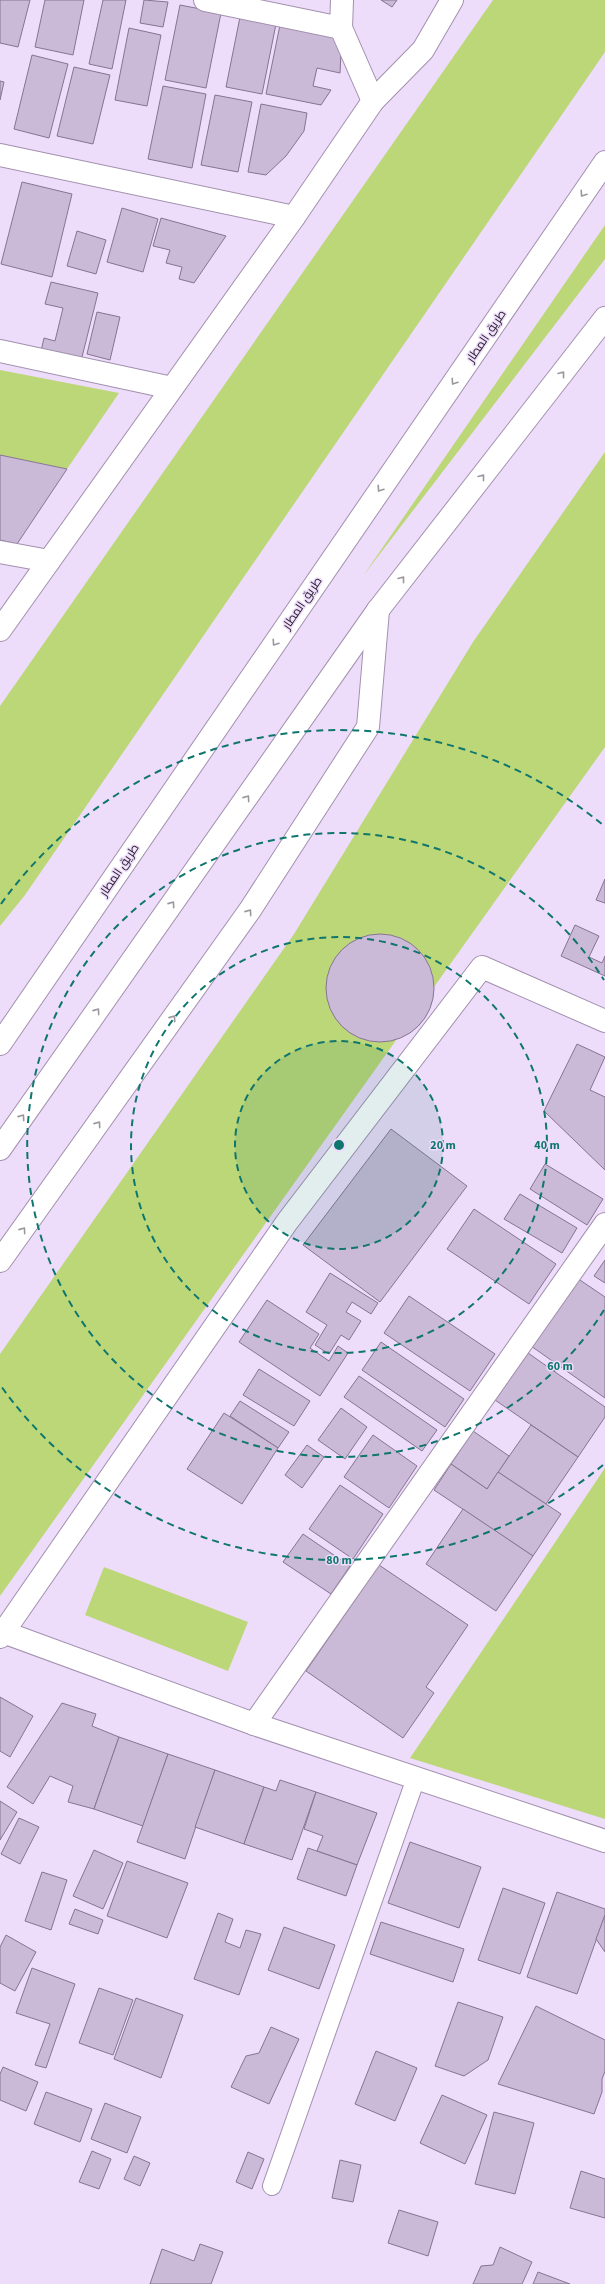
<svg xmlns="http://www.w3.org/2000/svg" width="605" height="2284" viewBox="0 0 605 2284" font-family="'Source Sans 3',Cairo,sans-serif">
  <style>
    .green { fill: #bcd777 }
    .building { fill: #cab9d7; stroke: #867591 }
    .lines { fill: none; stroke-linecap: round; stroke-linejoin: round }
    .service-casing { stroke: #a291ae; stroke-width: 20 }
    .minor-casing { stroke: #a291ae; stroke-width: 24 }
    .primary-casing { stroke: #a291ae; stroke-width: 24 }
    .trunk-casing { stroke: #a291ae; stroke-width: 24 }
    .service { stroke: #fff; stroke-width: 18 }
    .minor { stroke: #fff; stroke-width: 22 }
    .primary { stroke: #fff; stroke-width: 22 }
    .trunk { stroke: #fff; stroke-width: 22 }
    .oneway { stroke: #9b989d }
    .ring { fill: none; stroke: #0f766e; stroke-width: 2; stroke-dasharray: 7 5 }
    .labels { text-anchor: middle; stroke-width: 3; stroke-linejoin: round; paint-order: stroke }
    .street-label { font-size: 12px; fill: #211a25; stroke: #eedcfb }
    .centre { fill: #0f766e; stroke: #eedcfb; stroke-width: 2 }
    .ring-label { font-size: 12px; text-anchor: middle; font-weight: bold; fill: #0f766e; stroke: #eedcfb; stroke-width: 3; stroke-linejoin: round; paint-order: stroke }
  </style>
  <rect width="100%" height="100%" fill="#eedcfb"/>
  <g class="green">
    <path d="M493,0h112v52l-580,843 -25,31v-220z"/>
    <path d="M605,225v34l-242,317z"/>
    <path d="M0,370l119,23 -52,76 -67,-14z"/>
    <path d="M605,452v295l-605,849v-242l294,-420 179,-292z"/>
    <path d="M605,1468v351l-195,-61z"/>
    <path d="M104,1567l144,55 -20,49 -143,-56z"/>
  </g>
  <g class="building">
    <path d="M0,0h30l-12,47 -18,-4z"/>
    <path d="M45,0h39l-11,55 -38,-8z"/>
    <path d="M103,0h23l-14,69 -23,-5z"/>
    <path d="M144,0l24,2 -5,25 -23,-4z"/>
    <path d="M381,0h16l-5,7z"/>
    <path d="M180,5l41,8 -15,75 -41,-8z"/>
    <path d="M241,12l36,7 -15,75 -36,-7z"/>
    <path d="M281,20l61,12 -2,41 -23,-5 -4,18 18,4 -10,15 -55,-11z"/>
    <path d="M129,28l32,7 -14,71 -32,-6z"/>
    <path d="M32,55l36,9 -19,74 -35,-9z"/>
    <path d="M74,67l36,8 -17,69 -36,-8z"/>
    <path d="M0,81l4,1 -4,18z"/>
    <path d="M163,86l43,8 -14,74 -44,-9z"/>
    <path d="M215,95l37,7 -14,70 -37,-7z"/>
    <path d="M261,104l46,9 -3,18 -18,25 -20,19 -18,-3z"/>
    <path d="M22,182l50,12 -20,83 -51,-13z"/>
    <path d="M122,208l36,11 -15,53 -36,-10z"/>
    <path d="M161,218l65,18 -32,47 -15,-4 3,-12 -16,-4 4,-13 -17,-4z"/>
    <path d="M77,231l29,9 -10,34 -29,-8z"/>
    <path d="M51,282l47,11 -17,68 -40,-10 3,-13 11,3 8,-33 -18,-4z"/>
    <path d="M97,312l23,5 -10,43 -23,-6z"/>
    <path d="M0,455l67,14 -50,75 -17,-4z"/>
    <path d="M605,879v24l-9,-3z"/>
    <path d="M575,925l24,11 -10,21 13,6 3,-7v20l-44,-20z"/>
    <circle cx="380" cy="988" r="54"/>
    <path d="M577,1044l28,13 -15,33 15,7v73l-61,-59z"/>
    <path d="M391,1129l76,57 -87,116 -77,-57z"/>
    <path d="M545,1164l58,35 -16,26 -57,-36z"/>
    <path d="M520,1194l57,34 -15,25 -58,-34z"/>
    <path d="M474,1209l82,55 -27,40 -82,-55z"/>
    <path d="M605,1260v23l-11,-7z"/>
    <path d="M330,1273l48,30 -7,11 -19,-12 -6,10 15,9 -12,19 -8,-5 -12,19 -14,-9 12,-20 -21,-13z"/>
    <path d="M577,1278l28,19v101l-74,-52z"/>
    <path d="M409,1296l86,58 -25,37 -86,-58z"/>
    <path d="M267,1300l52,34 -9,14 19,13 9,-15 10,7 -28,43 -81,-54z"/>
    <path d="M381,1342l83,57 -19,28 -83,-57z"/>
    <path d="M528,1353l77,54v10l-27,40 -83,-57z"/>
    <path d="M259,1369l51,32 -16,25 -51,-31z"/>
    <path d="M359,1376l78,54 -15,21 -78,-54z"/>
    <path d="M240,1401l49,31 -11,16 -48,-32z"/>
    <path d="M341,1408l26,19 -22,32 -27,-19z"/>
    <path d="M224,1413l54,35 -36,56 -55,-35z"/>
    <path d="M531,1425l47,32 -32,47 -48,-32z"/>
    <path d="M473,1431l36,25 -22,33 -36,-25z"/>
    <path d="M373,1435l44,31 -28,42 -45,-31z"/>
    <path d="M307,1445l17,12 -22,31 -17,-13z"/>
    <path d="M451,1464l36,25 11,-17 63,42 -28,42 -99,-66z"/>
    <path d="M340,1485l43,29 -30,45 -44,-30z"/>
    <path d="M463,1509l70,47 -37,55 -70,-47z"/>
    <path d="M303,1534l47,32 -19,28 -48,-32z"/>
    <path d="M379,1565l89,60 -42,62 8,6 -31,45 -97,-67z"/>
    <path d="M0,1697l33,19 -23,41 -10,-6z"/>
    <path d="M62,1703l34,11 -4,12 27,11 -25,72 -26,-7 5,-16 -23,-10 -17,28 -26,-17z"/>
    <path d="M119,1737l49,17 -25,72 -49,-17z"/>
    <path d="M168,1754l47,16 -30,89 -48,-17z"/>
    <path d="M215,1770l49,17 -20,57 -49,-17z"/>
    <path d="M280,1780l36,12 -24,68 -48,-16 20,-57 12,4z"/>
    <path d="M316,1792l61,21 -20,52 -40,-14 6,-15 -19,-7z"/>
    <path d="M0,1801l17,11 -17,28z"/>
    <path d="M19,1818l20,9 -19,37 -19,-10z"/>
    <path d="M410,1842l71,25 -22,61 -71,-25z"/>
    <path d="M308,1848l49,17 -11,31 -49,-17z"/>
    <path d="M94,1850l29,13 -20,46 -30,-13z"/>
    <path d="M127,1861l61,22 -21,55 -60,-22z"/>
    <path d="M42,1872l25,8 -16,50 -26,-9z"/>
    <path d="M503,1888l42,15 -25,71 -42,-14z"/>
    <path d="M557,1892l48,17v6l-28,79 -50,-17z"/>
    <path d="M75,1909l28,11 -5,14 -29,-10z"/>
    <path d="M218,1913l15,6 -8,23 15,6 6,-18 15,4 -22,61 -45,-16z"/>
    <path d="M605,1915v37l-9,-13z"/>
    <path d="M381,1922l83,27 -11,33 -83,-28z"/>
    <path d="M284,1927l51,18 -16,44 -51,-19z"/>
    <path d="M6,1935l30,17 -21,39 -15,-8v-36z"/>
    <path d="M32,1968l43,16 -29,84 -11,-3 15,-41 -34,-11z"/>
    <path d="M99,1988l34,12 -20,55 -34,-12z"/>
    <path d="M136,1998l47,17 -22,63 -47,-19z"/>
    <path d="M458,2002l45,15 -15,43 -24,16 -29,-10z"/>
    <path d="M536,2006l69,34v31l-3,8v13l-8,22 -96,-30z"/>
    <path d="M271,2027l28,12 -30,65 -38,-17 15,-31 13,-3z"/>
    <path d="M376,2051l41,17 -22,53 -40,-17z"/>
    <path d="M3,2067l35,15 -12,29 -26,-11v-26z"/>
    <path d="M46,2092l46,17 -12,33 -46,-18z"/>
    <path d="M442,2095l45,20 -22,49 -45,-21z"/>
    <path d="M105,2103l36,14 -14,36 -36,-14z"/>
    <path d="M494,2112l40,11 -19,71 -40,-10z"/>
    <path d="M92,2151l19,8 -12,30 -20,-7z"/>
    <path d="M248,2152l16,7 -12,30 -16,-7z"/>
    <path d="M134,2156l16,7 -10,23 -16,-7z"/>
    <path d="M340,2160l21,5 -8,37 -21,-4z"/>
    <path d="M581,2171l24,8v39l-35,-10z"/>
    <path d="M399,2210l39,12 -10,34 -40,-13z"/>
    <path d="M200,2244l23,8 -12,32h-61l12,-35 32,12z"/>
    <path d="M500,2247l32,15 -10,22h-49l8,-18 12,-1z"/>
    <path d="M538,2272l32,12h-37z"/>
  </g>
  <g class="lines">
    <defs>
      <path id="service" d="M272,2186l144,-408"/>
      <g id="minor">
        <path d="M205,0l136,28"/>
        <path d="M342,0l-1,28 32,73"/>
        <path d="M0,155l294,62"/>
        <path d="M0,351l172,37"/>
        <path d="M0,552l49,9"/>
        <path d="M0,630l294,-413 79,-116 50,-51 29,-50"/>
        <path d="M3,1632l251,92 351,117"/>
        <path d="M0,1637l287,-415 195,-255 123,54"/>
        <path d="M254,1724l351,-500"/>
      </g>
      <g id="primary">
        <path d="M0,1044l605,-882"/>
        <path d="M0,1149l378,-539 227,-292"/>
      </g>
      <path id="trunk" d="M0,1261l250,-351 118,-183 10,-117"/>
    </defs>
    <use href="#service" class="service-casing"/>
    <use href="#minor" class="minor-casing"/>
    <use href="#primary" class="primary-casing"/>
    <use href="#trunk" class="trunk-casing"/>
    <use href="#service" class="service"/>
    <use href="#minor" class="minor"/>
    <use href="#primary" class="primary"/>
    <use href="#trunk" class="trunk"/>
  </g>
  <defs><path id="oneway-chevron" d="M-2-3.5L2.5 0L-2 3.5" fill="none" stroke-width="1.6" stroke-linecap="round" stroke-linejoin="round"/></defs>
  <g class="oneway">
    <use href="#oneway-chevron" transform="translate(583 194) rotate(124)"/>
    <use href="#oneway-chevron" transform="translate(562 374) rotate(-52)"/>
    <use href="#oneway-chevron" transform="translate(454 382) rotate(124)"/>
    <use href="#oneway-chevron" transform="translate(482 477) rotate(-52)"/>
    <use href="#oneway-chevron" transform="translate(380 489) rotate(124)"/>
    <use href="#oneway-chevron" transform="translate(402 579) rotate(-52)"/>
    <use href="#oneway-chevron" transform="translate(275 643) rotate(124)"/>
    <use href="#oneway-chevron" transform="translate(247 798) rotate(-55)"/>
    <use href="#oneway-chevron" transform="translate(172 904) rotate(-55)"/>
    <use href="#oneway-chevron" transform="translate(249 912) rotate(-55)"/>
    <use href="#oneway-chevron" transform="translate(97 1011) rotate(-55)"/>
    <use href="#oneway-chevron" transform="translate(173 1018) rotate(-55)"/>
    <use href="#oneway-chevron" transform="translate(22 1117) rotate(-55)"/>
    <use href="#oneway-chevron" transform="translate(98 1124) rotate(-55)"/>
    <use href="#oneway-chevron" transform="translate(23 1230) rotate(-55)"/>
  </g>
  <circle cx="339" cy="1145" r="104" fill="#0f766e" fill-opacity=".12"/>
  <g class="ring">
    <circle cx="339" cy="1145" r="104"/>
    <circle cx="339" cy="1145" r="208"/>
    <path d="M604 1310A312 312 0 1 1 604 980"/>
    <path d="M603 1465A415 415 0 0 1 1 1386M1 904A415 415 0 0 1 603 825"/>
  </g>
  <g class="labels">
    <g class="street-label">
      <text transform="translate(486 336) rotate(-56)" y="4">طريق المطار</text>
      <text transform="translate(302 603) rotate(-56)" y="4">طريق المطار</text>
      <text transform="translate(119 870) rotate(-56)" y="4">طريق المطار</text>
    </g>
  </g>
  <circle cx="339" cy="1145" r="6" class="centre"/>
  <g class="ring-label">
    <text x="443" y="1149">20 m</text>
    <text x="547" y="1149">40 m</text>
    <text x="560" y="1370">60 m</text>
    <text x="339" y="1564">80 m</text>
  </g>
</svg>
